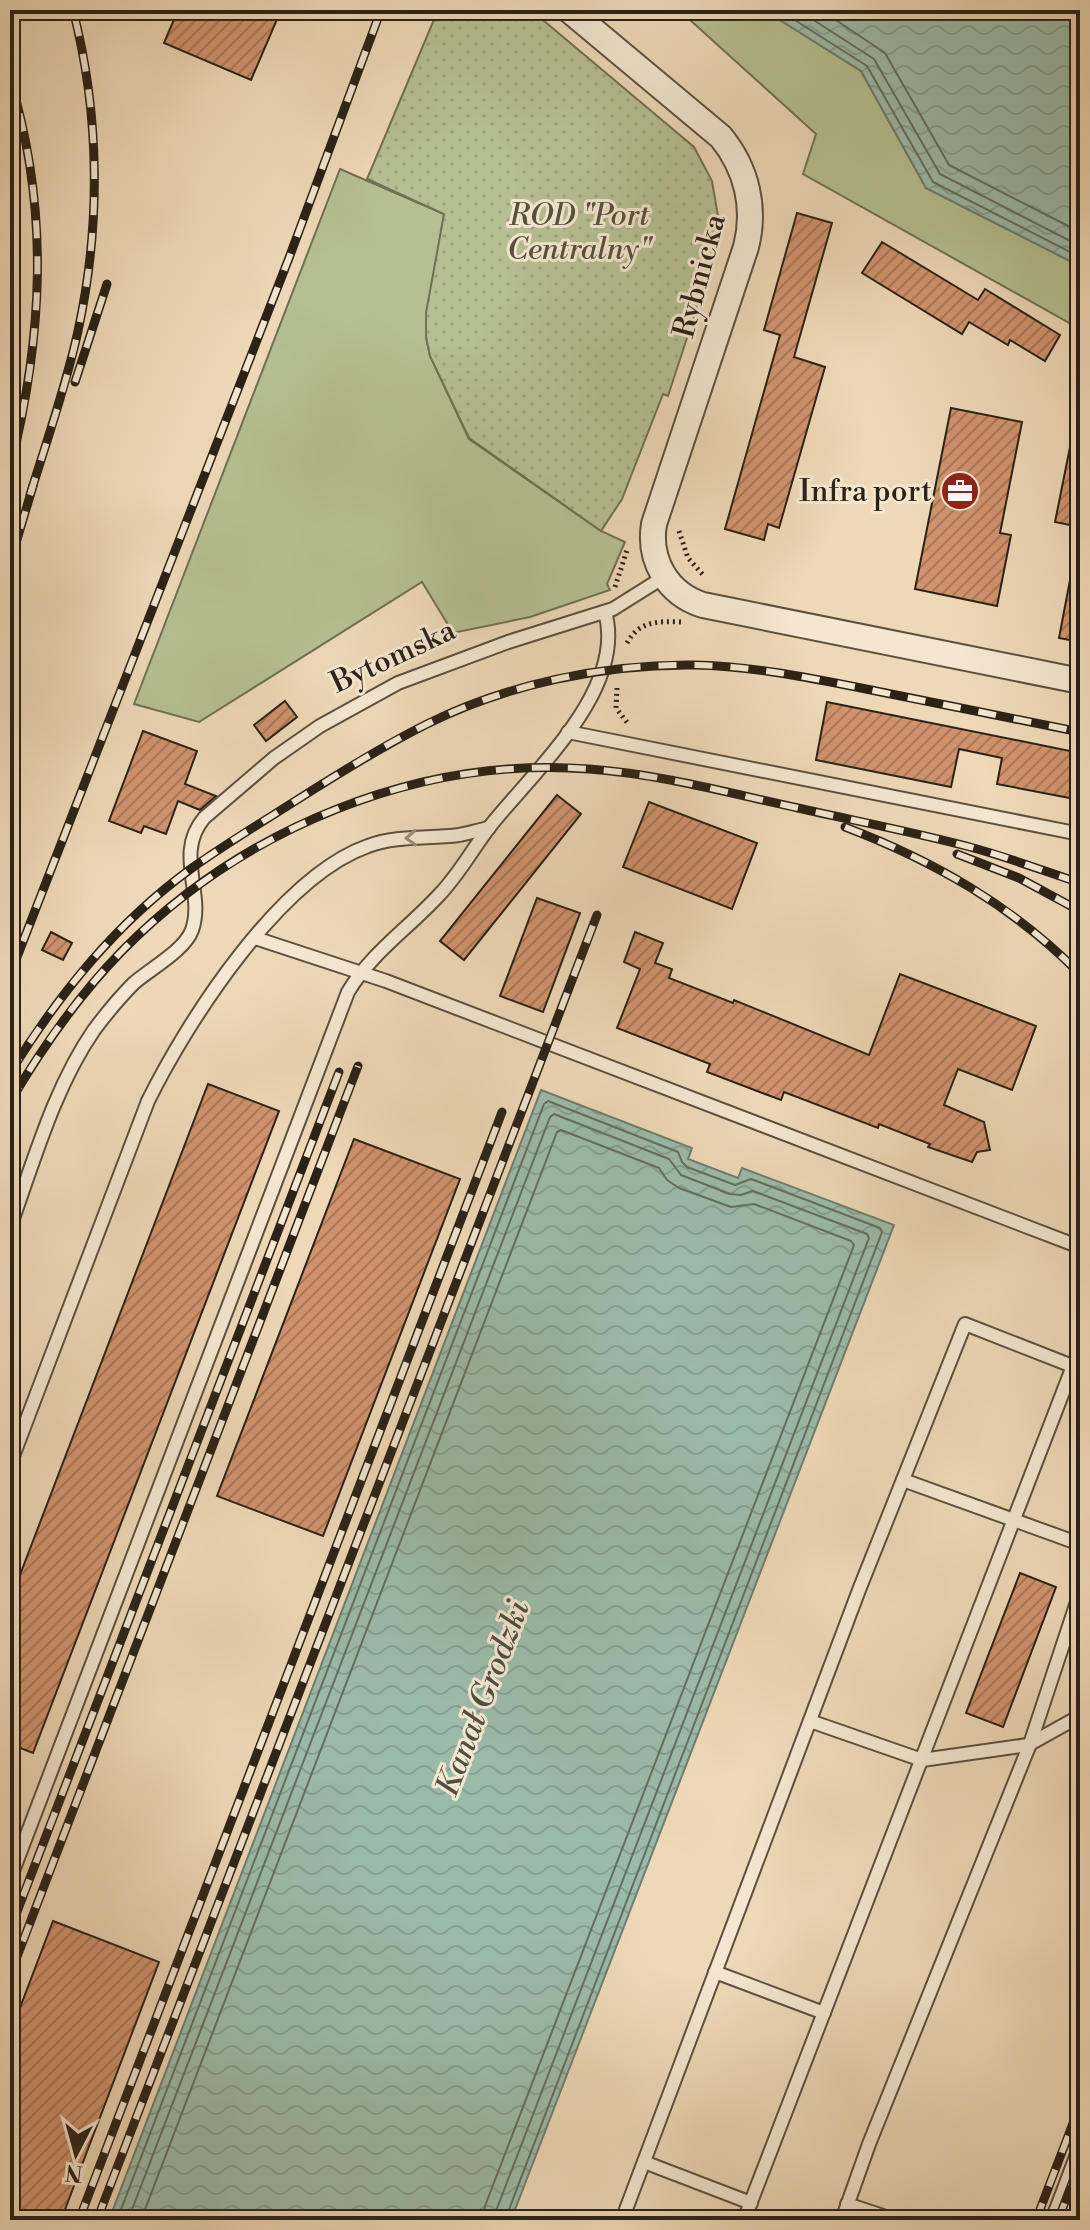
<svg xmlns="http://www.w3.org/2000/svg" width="1090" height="2230" viewBox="0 0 1090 2230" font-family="'Libre Bodoni',serif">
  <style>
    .grass { fill: #b5bf91; stroke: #707054; stroke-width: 2 }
    .garden { fill: url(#garden-dots); stroke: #707054; stroke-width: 2 }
    .water { fill: url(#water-waves); stroke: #6e7e6f; stroke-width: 2 }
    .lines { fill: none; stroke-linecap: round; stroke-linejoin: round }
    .shore { stroke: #636e60; stroke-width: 2 }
    .building { fill: url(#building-hatch); stroke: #2b2217; stroke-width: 2 }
    .service-casing { stroke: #5c503f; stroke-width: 16 }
    .minor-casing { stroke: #5c503f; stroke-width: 28 }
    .path { stroke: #2b2217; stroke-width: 5; stroke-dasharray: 2 4; stroke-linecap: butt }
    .service { stroke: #f4e6d0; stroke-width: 12 }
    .minor { stroke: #f4e6d0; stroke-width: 24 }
    .rail-casing { stroke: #2b2217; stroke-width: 9 }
    .rail { stroke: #f4e6d0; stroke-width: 6; stroke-dasharray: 18; stroke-linecap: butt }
    .oneway { stroke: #9a8e7d }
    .labels { text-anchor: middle; stroke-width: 6; stroke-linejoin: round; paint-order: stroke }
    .park-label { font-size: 30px; font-style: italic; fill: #54513c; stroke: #f4e6d0 }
    .street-label { font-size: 30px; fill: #2b2217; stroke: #f4e6d0 }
    .poi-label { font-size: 30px; fill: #2b2217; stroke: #f4e6d0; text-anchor: end }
    .water-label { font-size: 32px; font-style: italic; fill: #4d5043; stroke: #f4e6d0 }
  </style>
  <defs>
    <pattern id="garden-dots" width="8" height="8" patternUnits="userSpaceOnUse" patternTransform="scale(2)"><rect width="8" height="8" fill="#b5bf91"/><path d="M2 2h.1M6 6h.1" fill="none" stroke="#9ca47c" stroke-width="1.8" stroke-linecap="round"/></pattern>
    <pattern id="water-waves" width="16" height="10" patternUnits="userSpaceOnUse" patternTransform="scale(2)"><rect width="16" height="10" fill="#9bbba9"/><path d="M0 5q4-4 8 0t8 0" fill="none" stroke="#86a091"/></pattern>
    <pattern id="building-hatch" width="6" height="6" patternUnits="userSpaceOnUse" patternTransform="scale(2)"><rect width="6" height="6" fill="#d0936e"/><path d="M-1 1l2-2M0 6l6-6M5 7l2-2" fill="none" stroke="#a97859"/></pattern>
  </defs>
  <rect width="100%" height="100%" fill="#eed8b7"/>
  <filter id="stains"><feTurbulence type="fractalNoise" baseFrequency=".0025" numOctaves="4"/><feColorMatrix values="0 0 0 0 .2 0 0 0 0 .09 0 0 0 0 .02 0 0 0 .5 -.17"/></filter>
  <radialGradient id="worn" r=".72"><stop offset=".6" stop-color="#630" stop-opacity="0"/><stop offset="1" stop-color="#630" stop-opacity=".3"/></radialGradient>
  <g class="grass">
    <path d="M679,10h85l97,61 65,117 154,78v63l-277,-155 13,-40z"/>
    <path d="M340,169l104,45 -18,123 4,19 39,83 132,92 24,11 -18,42 3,6 -80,27 -77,16 -31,-51 -223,140 -65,-18z"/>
  </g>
  <path class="garden" d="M438,10h93l163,137 18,34 7,41 -3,27 -48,147 -5,-2 -41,105 -21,32 -132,-93 -39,-82 -4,-19v-24l18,-99 -77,-35z"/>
  <g class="water">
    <path d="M764,10h316v256l-154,-78 -65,-117z"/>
    <path d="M541,1090l151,58 -4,11 50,19 4,-10 152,57 -383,995h-402z"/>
  </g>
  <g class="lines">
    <g class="shore">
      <path d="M779,10l88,56 66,116 147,75"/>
      <path d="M798,10l76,49 66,115 140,72"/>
      <path d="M821,10l64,43 64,112 131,67"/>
      <path d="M117,2220l427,-1116 4,-3 130,51 4,10 5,5 48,18 16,-6 129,49 2,4 -377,988"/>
      <path d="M128,2220l422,-1103 4,-3 115,45 12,16 49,19 11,1 12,-4 114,43 2,4 -373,973 -2,9"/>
      <path d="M141,2220l416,-1088 4,-2 98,38 8,12 12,8 52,19 23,-3 97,37 3,4 -369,961 -3,14"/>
    </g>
  </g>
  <g class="building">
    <path d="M178,10h103l-30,70 -87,-37z"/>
    <path d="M797,213l35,10 -38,134 31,10 -46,161 -11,-4 -4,16 -39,-11 55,-194 -16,-5z"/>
    <path d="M882,242l96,58 7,-11 75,46 -15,26 -35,-21 -2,5 -39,-23 -7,12 -100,-61z"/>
    <path d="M951,408l71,14 -22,111 11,2 -14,71 -82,-17z"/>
    <path d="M1070,447l10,1v79l-25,-5z"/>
    <path d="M1070,580l10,1v61l-21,-4z"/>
    <path d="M285,701l12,16 -31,24 -12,-16z"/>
    <path d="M827,702l253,51v47l-83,-16 5,-26 -43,-9 -8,38 -135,-27z"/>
    <path d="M143,731l54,20 -12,33 31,12 -16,14 -22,-9 -12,33 -22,-8 -3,7 -32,-12z"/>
    <path d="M557,795l24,19 -117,146 -24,-19z"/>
    <path d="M649,802l108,41 -25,66 -109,-42z"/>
    <path d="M537,898l43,15 -37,99 -43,-16z"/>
    <path d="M51,932l21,11 -9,17 -21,-10z"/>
    <path d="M635,932l28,11 -8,20 17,6 -3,9 64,25 1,-3 135,55 31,-81 136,52 -24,64 -54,-21 -14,36 40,17 6,28 -13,2 -5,10 -44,-15 2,-3 -51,-20 -1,4 -94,-36 -3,8 -74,-28 3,-8 -93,-36 23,-59 -16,-7z"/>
    <path d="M208,1084l71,27 -246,642 -23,-9v-143z"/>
    <path d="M354,1139l106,40 -137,357 -106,-40z"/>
    <path d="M1020,1573l36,14 -53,140 -37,-14z"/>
    <path d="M53,1921l106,41 -98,258h-51v-186z"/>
  </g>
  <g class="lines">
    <defs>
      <g id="service">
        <path d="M568,732l512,102"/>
        <path d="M255,938l131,43 694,266"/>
        <path d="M10,1227c24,-66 44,-139 84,-197 12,-16 26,-33 40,-47 16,-14 51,-33 58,-53 13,-37 -18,-76 12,-112l70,-60 46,-32 78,-43 110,-41 105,-33 51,-32"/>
        <path d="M10,1464l138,-363c40,-81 132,-224 220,-255 29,-11 60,-7 91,-11 10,-2 20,-5 30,-7"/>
        <path d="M903,1480l177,64"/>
        <path d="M810,1721l112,39 106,-15 52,-29"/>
        <path d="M10,1879l338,-887c23,-39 62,-65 92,-98 20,-21 33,-46 51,-69 43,-54 136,-136 114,-213"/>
        <path d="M715,1972l109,41"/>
        <path d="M644,2162l107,41"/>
        <path d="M847,2204l48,16"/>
        <path d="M622,2220l237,-630 106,-266 115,45"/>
        <path d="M744,2220l329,-854"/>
        <path d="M842,2220l27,-76 161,-400 50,-151"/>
        <path d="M1052,2220l28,-74"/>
      </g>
      <path id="minor" d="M569,10l152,127c26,32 35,71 25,110l-92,277c-6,37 14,70 49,81l377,76"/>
    </defs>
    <use href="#service" class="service-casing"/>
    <use href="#minor" class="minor-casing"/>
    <g class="path">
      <path d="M10,29l15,-19"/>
      <path d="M679,531l9,27 17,19"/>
      <path d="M615,587l13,-40"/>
      <path d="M627,643c12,-22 31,-22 54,-21"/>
      <path d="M617,688l-1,20 13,17"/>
    </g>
    <use href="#service" class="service"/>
    <use href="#minor" class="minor"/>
    <defs>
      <g id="rail">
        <path d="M10,79c40,132 33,258 0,390"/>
        <path d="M75,382l32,-98"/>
        <path d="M30,495c17,-55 36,-109 48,-164 23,-106 22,-216 -5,-321"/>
        <path d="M10,563l23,-77"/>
        <path d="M845,827c89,34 168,79 235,147"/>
        <path d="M957,854l62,24 61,33"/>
        <path d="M10,975l279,-717 92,-248"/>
        <path d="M10,1073c49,-79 106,-150 182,-205 35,-25 72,-47 108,-70 41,-26 83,-52 127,-74 81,-40 176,-60 267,-59 61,1 122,14 182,26 68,14 136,27 204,41"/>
        <path d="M10,1102c32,-54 68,-106 112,-151 120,-122 295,-195 467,-182 71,5 140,24 209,39 58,13 115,24 172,39 37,10 74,24 110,36"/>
        <path d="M10,1930l329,-858"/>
        <path d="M10,1975l348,-909"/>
        <path d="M79,2220l423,-1108"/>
        <path d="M97,2220l500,-1305"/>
        <path d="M1036,2220l44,-115"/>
        <path d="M1058,2220l22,-57"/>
        <path d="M1076,2220l4,-10"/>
      </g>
    </defs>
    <use href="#rail" class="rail-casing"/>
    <use href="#rail" class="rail"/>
  </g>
  <defs><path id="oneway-chevron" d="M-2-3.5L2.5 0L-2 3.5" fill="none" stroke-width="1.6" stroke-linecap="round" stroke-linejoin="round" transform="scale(2)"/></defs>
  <use class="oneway" href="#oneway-chevron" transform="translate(411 838) rotate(177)"/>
  <defs>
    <symbol id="office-disc" viewBox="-11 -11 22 22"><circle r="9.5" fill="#8f2418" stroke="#f4e6d0"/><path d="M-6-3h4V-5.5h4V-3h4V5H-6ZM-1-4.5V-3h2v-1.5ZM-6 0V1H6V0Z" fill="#fff"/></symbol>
  </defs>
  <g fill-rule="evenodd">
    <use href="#office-disc" x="938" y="469" width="44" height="44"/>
  </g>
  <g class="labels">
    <g class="park-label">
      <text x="579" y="225">ROD "Port<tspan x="579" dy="34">Centralny"</tspan></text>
    </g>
    <g class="street-label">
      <text transform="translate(699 276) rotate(-75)" y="10">Rybnicka</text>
      <text transform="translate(393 656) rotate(-25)" y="10">Bytomska</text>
    </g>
    <g class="poi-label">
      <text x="932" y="501">Infra port</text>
    </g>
    <g class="water-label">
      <text transform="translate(482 1698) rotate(-69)" y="11">Kanał Grodzki</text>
    </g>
  </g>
  <rect width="1090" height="2230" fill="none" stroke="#eed8b7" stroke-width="40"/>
  <rect x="12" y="12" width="1066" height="2206" fill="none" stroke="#2b2217" stroke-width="4"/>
  <rect x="20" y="20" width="1050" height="2190" fill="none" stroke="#2b2217" stroke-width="2"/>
  <g transform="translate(76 2154) rotate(186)" stroke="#f4e6d0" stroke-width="6" paint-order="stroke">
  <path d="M0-6L14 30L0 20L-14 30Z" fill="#2b2217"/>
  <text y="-12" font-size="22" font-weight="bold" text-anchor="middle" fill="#2b2217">N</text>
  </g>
  <rect width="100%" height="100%" filter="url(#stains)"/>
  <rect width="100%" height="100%" fill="url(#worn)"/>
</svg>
